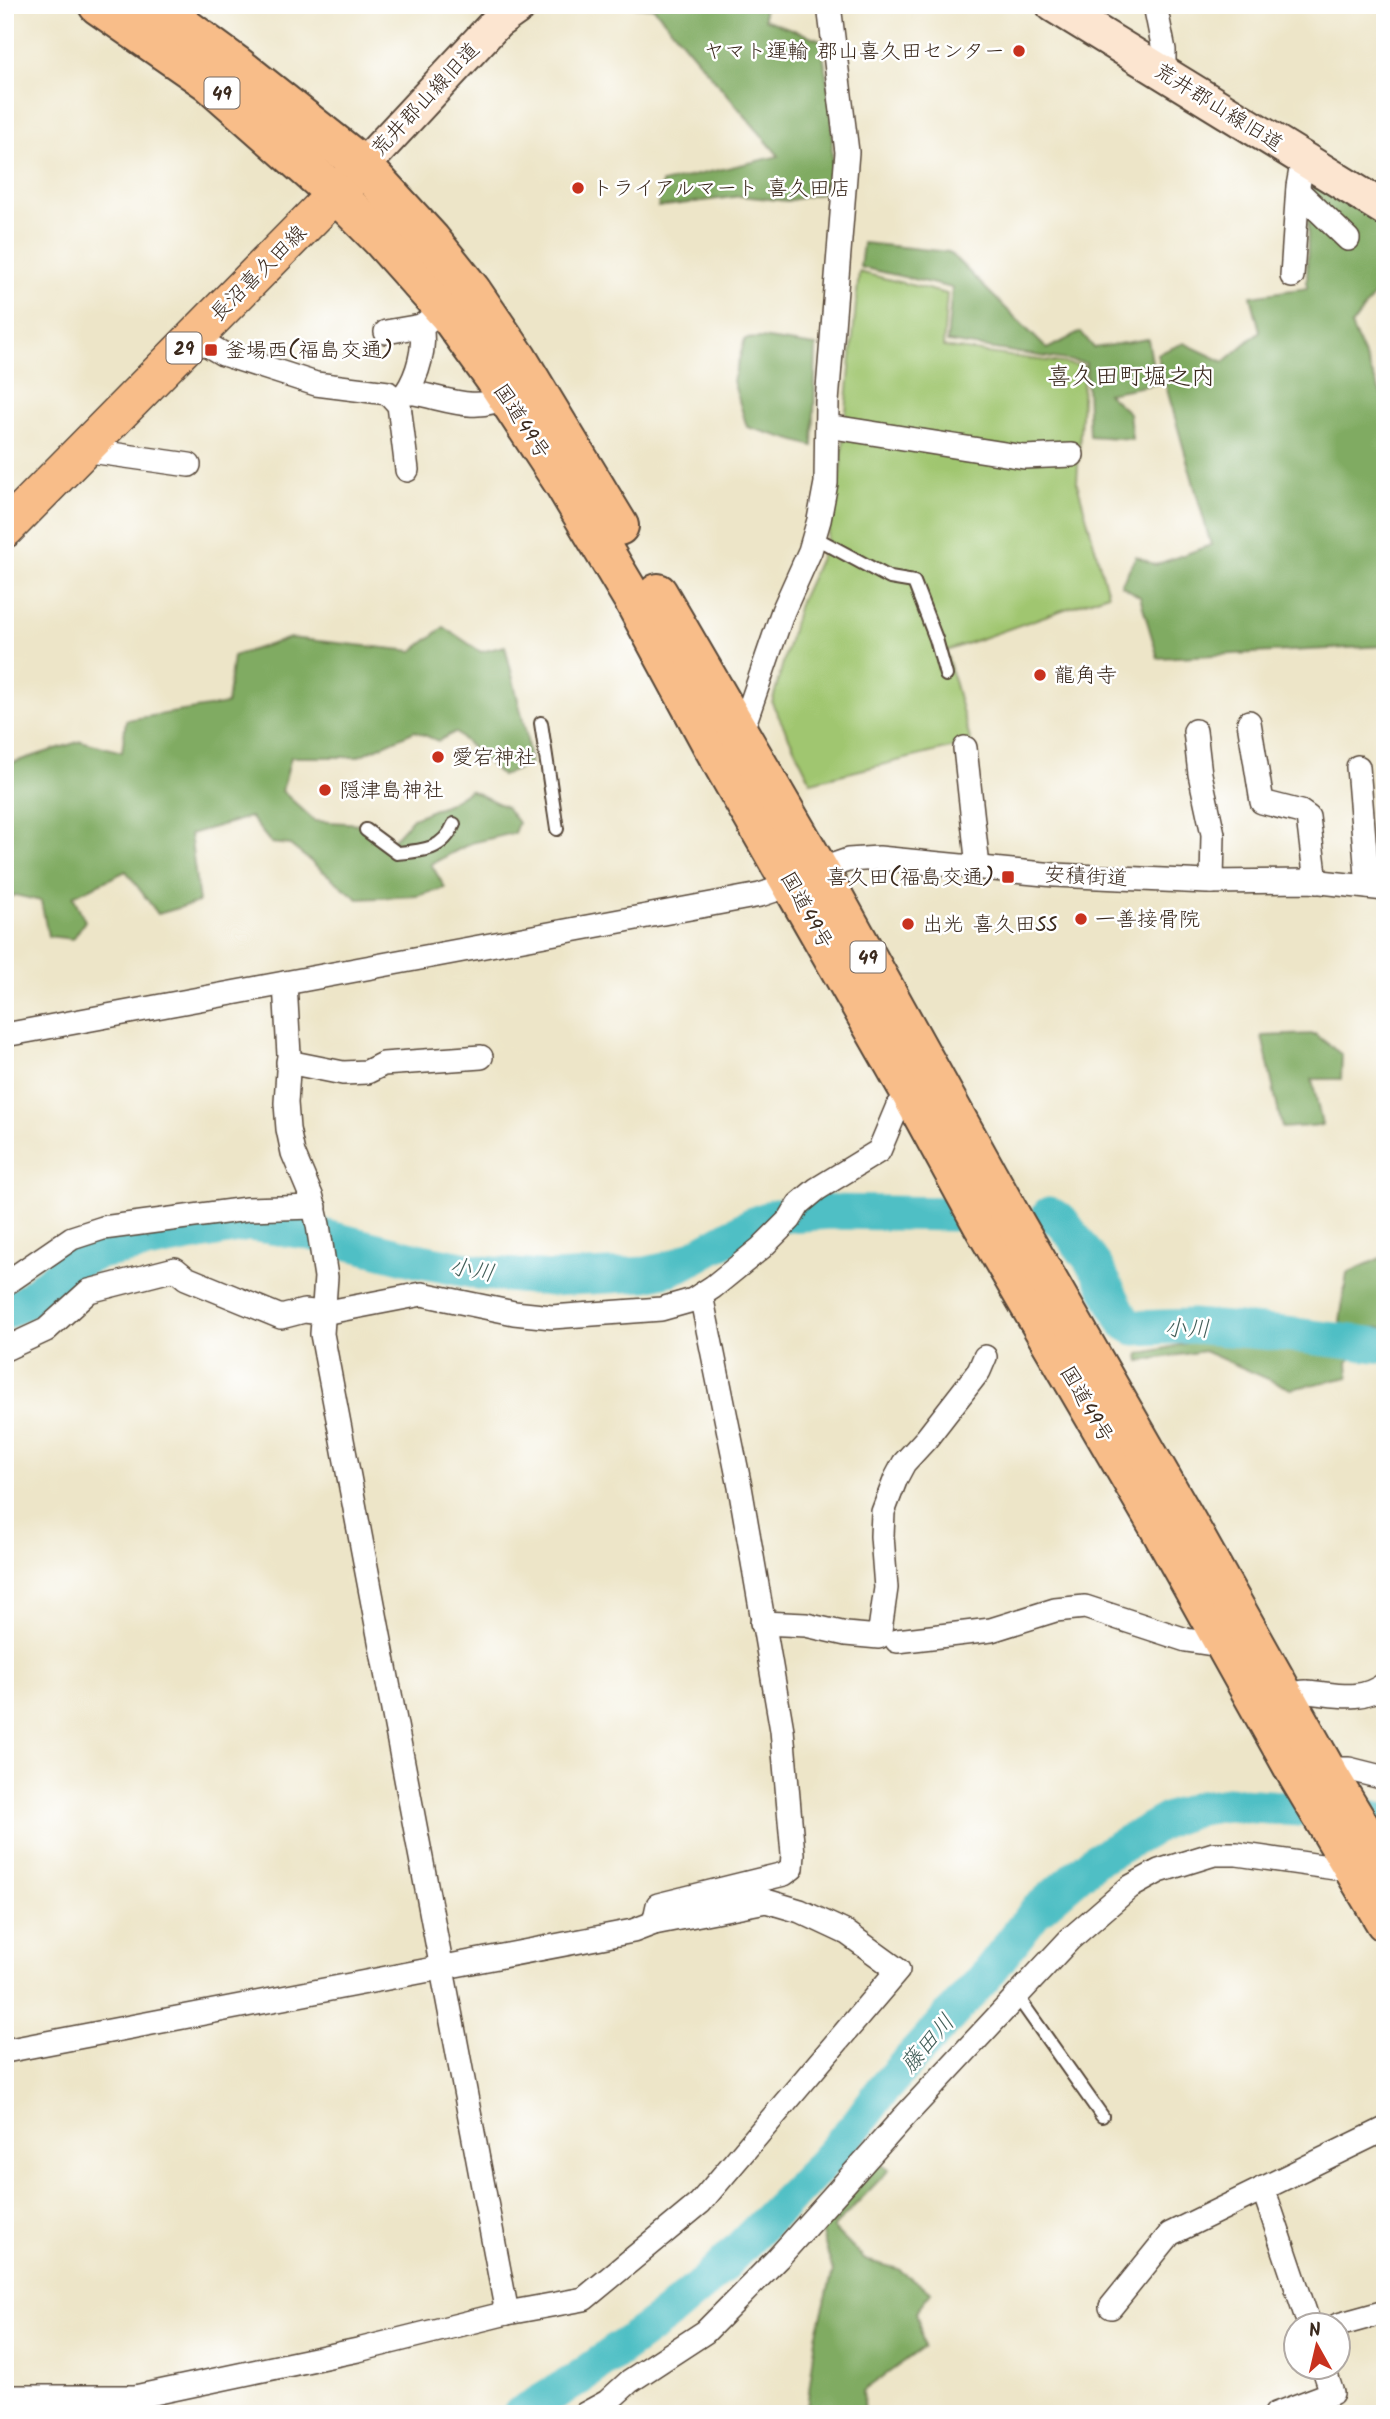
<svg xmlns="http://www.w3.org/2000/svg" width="1390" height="2419" viewBox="0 0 1390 2419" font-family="Kalam,'Klee One',sans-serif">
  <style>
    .green { fill: #a0c670; stroke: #6e7847; stroke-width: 2 }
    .forest { fill: #80ab62; stroke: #5e6a40; stroke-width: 2 }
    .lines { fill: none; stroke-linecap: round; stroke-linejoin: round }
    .river { stroke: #50bfc5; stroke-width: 35 }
    .lane-casing { stroke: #564638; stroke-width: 16 }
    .street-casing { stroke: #564638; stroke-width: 26 }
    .secondary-casing { stroke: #564638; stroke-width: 37 }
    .primary-casing { stroke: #564638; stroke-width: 40 }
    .highway-casing { stroke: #564638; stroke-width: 42 }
    .lane { stroke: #fff; stroke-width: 12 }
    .street { stroke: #fff; stroke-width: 23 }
    .secondary { stroke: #fce5d0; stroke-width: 33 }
    .primary { stroke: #f8bd89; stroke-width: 37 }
    .highway { stroke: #f8bd89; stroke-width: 38 }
    .poi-dot { fill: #c8321e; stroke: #fff; stroke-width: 2.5 }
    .labels { text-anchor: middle; stroke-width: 5; stroke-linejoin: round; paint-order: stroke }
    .shield { fill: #fff; stroke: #766a62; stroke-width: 2 }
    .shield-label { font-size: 19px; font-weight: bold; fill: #3b2a1e }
    .poi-label { font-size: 21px; fill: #3b2a1e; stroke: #fff; text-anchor: start }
    .street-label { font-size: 21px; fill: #3b2a1e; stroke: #fff }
    .water-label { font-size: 23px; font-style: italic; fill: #425e58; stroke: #fff }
    .quarter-label { font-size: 24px; fill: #3b2a1e; stroke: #fff }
  </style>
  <rect width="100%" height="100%" fill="#fff"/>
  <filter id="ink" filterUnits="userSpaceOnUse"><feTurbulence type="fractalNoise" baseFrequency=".0143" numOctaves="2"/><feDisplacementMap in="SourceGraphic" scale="14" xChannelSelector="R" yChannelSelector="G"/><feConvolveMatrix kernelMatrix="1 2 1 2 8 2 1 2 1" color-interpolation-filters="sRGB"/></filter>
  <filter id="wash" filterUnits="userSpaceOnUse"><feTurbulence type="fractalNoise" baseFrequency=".00686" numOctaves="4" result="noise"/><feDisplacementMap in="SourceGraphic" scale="28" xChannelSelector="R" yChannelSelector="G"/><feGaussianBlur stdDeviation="1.57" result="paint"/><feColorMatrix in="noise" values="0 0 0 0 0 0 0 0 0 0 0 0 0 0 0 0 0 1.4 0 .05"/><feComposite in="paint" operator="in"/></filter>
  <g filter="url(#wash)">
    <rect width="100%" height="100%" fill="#ede5c8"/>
    <path class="green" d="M859,272l88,22 -4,53 141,19 -7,117 31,111 -162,57 25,92 -160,39 -39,-79 27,-99 27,-59 14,-69z"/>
    <g class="forest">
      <path d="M616,5h148v14l57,21 11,73v78l-45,10 -46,-5 -83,11 4,-24 117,-27 -125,-148z"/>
      <path d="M1314,178l71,44v58l-34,46 34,77v243l-227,12 -18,-61 -19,-12 15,-29 19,9 56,-20 -54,-191 27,-11 40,19 36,-31 -9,-35 56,-8 1,-77z"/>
      <path d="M863,243l86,9 98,97 34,-17 13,16 54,-9 8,45 -49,9 22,20 3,26 -43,-3 -3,-73 -139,-21 5,-54 -92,-21z"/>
      <path d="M761,338l55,8 -3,100 -66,-19 -14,-46 12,-42z"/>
      <path d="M444,627l37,25 24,-6 21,87 4,31 -28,12 -47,-44 -17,9 -23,-10 -58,26h-66l-9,34 33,30 46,3 31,17 21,-23 36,-15 21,-13 36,17 12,16 -4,10 -43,10 -40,21 14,24 -28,8 -59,3 -68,-54 -19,-2 -21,-26 -60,17 9,68 -41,12 -32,-43 -53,25 12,25 -12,18 -25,-3 -7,-35 -26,-6 -10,6v-136l76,-24 41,11 4,-32 101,-16 6,-48 57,-18 123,13z"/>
      <path d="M1315,1034l27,21 -1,24h-29l10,46 -40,3 -20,-92z"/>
      <path d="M1385,1256v71l-39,2 -6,-8 7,-48z"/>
      <path d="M1207,1332l151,20 -10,10 1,15 -58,12 -87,-38 -64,10 -1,-7 45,-10z"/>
      <path d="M876,2161l13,9 -56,58 32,32 33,9 33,23 -15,19 8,36 -61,44 2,23h-59l10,-77 17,-66 -13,-43 3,-9z"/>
    </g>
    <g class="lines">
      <g class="river">
        <path d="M1049,1214l12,6 35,47 28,55 10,6 58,-2 93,8 100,12"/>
        <path d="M5,1312l19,-9 46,-38 29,-13 149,-28 58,8 115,29 62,12 68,6 95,-5 22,-5 15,-6 68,-38 24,-9 56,-4 120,2"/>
        <path d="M520,2414l55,-33 90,-65 46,-39 107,-108 41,-47 24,-33 102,-112 50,-65 59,-51 75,-42 31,-11 27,-4 125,9 33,9"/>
      </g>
    </g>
  </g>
  <g filter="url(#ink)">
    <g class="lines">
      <defs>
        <g id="lane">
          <path d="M814,537l76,41 24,4 22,57 10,36"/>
          <path d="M541,723l16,106"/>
          <path d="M366,830l31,23c26,-2 46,-3 57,-29"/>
          <path d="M1017,1996l85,120"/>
        </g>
        <g id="street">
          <path d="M1155,5l9,45v24"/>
          <path d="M1298,191l50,48"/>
          <path d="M1292,276l6,-90 5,-27"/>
          <path d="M386,332l35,-6 11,-8"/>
          <path d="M194,337l29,17 93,30 72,9 11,12 8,65"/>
          <path d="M406,393c12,-18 20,-46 15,-67"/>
          <path d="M396,401l10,-8h8c30,5 64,21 91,3"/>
          <path d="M827,426l197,31 48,-2"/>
          <path d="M83,450l106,15"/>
          <path d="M1249,722l13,80 39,10 7,5 8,65"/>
          <path d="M738,729l8,-10 37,-108 27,-60 9,-31 7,-37 1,-81 20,-250 -18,-147"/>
          <path d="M1195,731l5,43 13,60 -1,48"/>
          <path d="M965,748l13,119"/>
          <path d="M1358,767l10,120"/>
          <path d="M285,983l4,72 -3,48 2,26 5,24 19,45 6,27 8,52 -4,57 185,979"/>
          <path d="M5,1035l755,-140 33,-11 26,-14 29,-10 31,-2 176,17 152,7 105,-1 73,8"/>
          <path d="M288,1062l55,11 24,-1 16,-8 98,-7"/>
          <path d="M5,1284l67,-46 31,-10 144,-19 68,-2"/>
          <path d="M5,1349l41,-19 43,-39 86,-22 11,9 95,39 23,-6 19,2 99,-19 92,19 38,4 109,-8 32,-9 20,-13 48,-39 29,-29 9,-15 18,-15 62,-38 18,-43 13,-16"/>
          <path d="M762,1623l44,2 40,9 33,3 7,-49 -4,-52 1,-24 13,-34 8,-15 23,-25 52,-67 6,-14"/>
          <path d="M897,1641l94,-11 64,-20 30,-3 101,33 40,6"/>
          <path d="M1285,1697c7,-2 15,-6 22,-5 28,2 53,11 78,-8"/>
          <path d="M1326,1769h23l36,9"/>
          <path d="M654,1923l4,-18 126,-31 8,-6 1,-14 -11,-124 -42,-243 -39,-192"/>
          <path d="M5,2051l628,-120 21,-8 112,-22 34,10 47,22 51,37 -198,233 -116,96 -77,14 -149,37 -223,47h-130"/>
          <path d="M1263,2188l46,136"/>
          <path d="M1111,2307l59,-73 215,-105"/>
          <path d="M1338,2325l47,-13"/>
          <path d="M585,2414l22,-12 23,-21 75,-49 73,-74 125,-140 167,-179 60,-52 29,-16 55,-17h23l98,14 18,-1"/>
          <path d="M1276,2414l56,-21 -9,-27"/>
        </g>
        <g id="secondary">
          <path d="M1053,5l332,204"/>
          <path d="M363,166l134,-144 24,-17"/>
        </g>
        <path id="primary" d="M5,529l358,-363"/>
        <g id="highway">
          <path d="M98,5l111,77 127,112 45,45 67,75 49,68 67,102 70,117 79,146 197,345 72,132 174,298 142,254 87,146"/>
          <path d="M154,5l82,60 127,101 68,74 40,50 47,69 101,167"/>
          <path d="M658,593l161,277 189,341 180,313 142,253 55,91"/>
        </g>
      </defs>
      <use href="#lane" class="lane-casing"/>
      <use href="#street" class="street-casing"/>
      <use href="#secondary" class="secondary-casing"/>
      <use href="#primary" class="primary-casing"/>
      <use href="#highway" class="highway-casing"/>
      <use href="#lane" class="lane"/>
      <use href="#street" class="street"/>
      <use href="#secondary" class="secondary"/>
      <use href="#primary" class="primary"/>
      <use href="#highway" class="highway"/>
    </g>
  </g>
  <g class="poi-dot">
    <circle cx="1019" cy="51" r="7"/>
    <circle cx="578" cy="188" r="7"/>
    <rect x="204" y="343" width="14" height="14" rx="3.5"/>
    <circle cx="1040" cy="675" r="7"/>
    <circle cx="438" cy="757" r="7"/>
    <circle cx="325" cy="790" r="7"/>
    <rect x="1001" y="870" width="14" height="14" rx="3.5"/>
    <circle cx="1081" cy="919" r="7"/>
    <circle cx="908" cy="924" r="7"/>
  </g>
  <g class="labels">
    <g class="shield">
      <rect x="204.5" y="77.5" width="35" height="31" rx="5"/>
      <rect x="166.5" y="332.5" width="35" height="31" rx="5"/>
      <rect x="850.5" y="941.5" width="35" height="31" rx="5"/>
    </g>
    <g class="shield-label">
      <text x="222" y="100">49</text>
      <text x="184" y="355">29</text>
      <text x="868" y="964">49</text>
    </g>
    <g class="poi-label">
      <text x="1005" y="58" text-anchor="end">ヤマト運輸 郡山喜久田センター</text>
      <text x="592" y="195">トライアルマート 喜久田店</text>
      <text x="225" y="357">釜場西(福島交通)</text>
      <text x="1054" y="682">龍角寺</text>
      <text x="452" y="764">愛宕神社</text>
      <text x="339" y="797">隠津島神社</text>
      <text x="994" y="884" text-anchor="end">喜久田(福島交通)</text>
      <text x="1095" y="926">一善接骨院</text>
      <text x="922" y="931">出光 喜久田SS</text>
    </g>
    <g class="street-label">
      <text transform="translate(425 99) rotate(-47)" y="7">荒井郡山線旧道</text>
      <text transform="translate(1219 107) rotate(32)" y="7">荒井郡山線旧道</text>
      <text transform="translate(258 273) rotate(-45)" y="7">長沼喜久田線</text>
      <text transform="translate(522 421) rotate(57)" y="7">国道49号</text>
      <text transform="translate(1086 876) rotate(3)" y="7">安積街道</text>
      <text transform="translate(807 910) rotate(61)" y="7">国道49号</text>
      <text transform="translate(1087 1404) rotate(60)" y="7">国道49号</text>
    </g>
    <g class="water-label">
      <text transform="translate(472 1269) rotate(10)" y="8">小川</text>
      <text transform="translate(1187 1328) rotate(1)" y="8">小川</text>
      <text transform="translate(927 2043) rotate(-49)" y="8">藤田川</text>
    </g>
    <g class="quarter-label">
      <text x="1131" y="384">喜久田町堀之内</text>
    </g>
  </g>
  <rect width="1390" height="2419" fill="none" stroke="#fff" stroke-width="28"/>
  <g transform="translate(1317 2346) rotate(352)"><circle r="33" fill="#ffffff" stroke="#b1aaa5" stroke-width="2"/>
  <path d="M0-5L12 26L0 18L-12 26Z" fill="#c8321e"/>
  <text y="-10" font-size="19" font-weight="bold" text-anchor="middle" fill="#3b2a1e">N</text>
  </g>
</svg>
